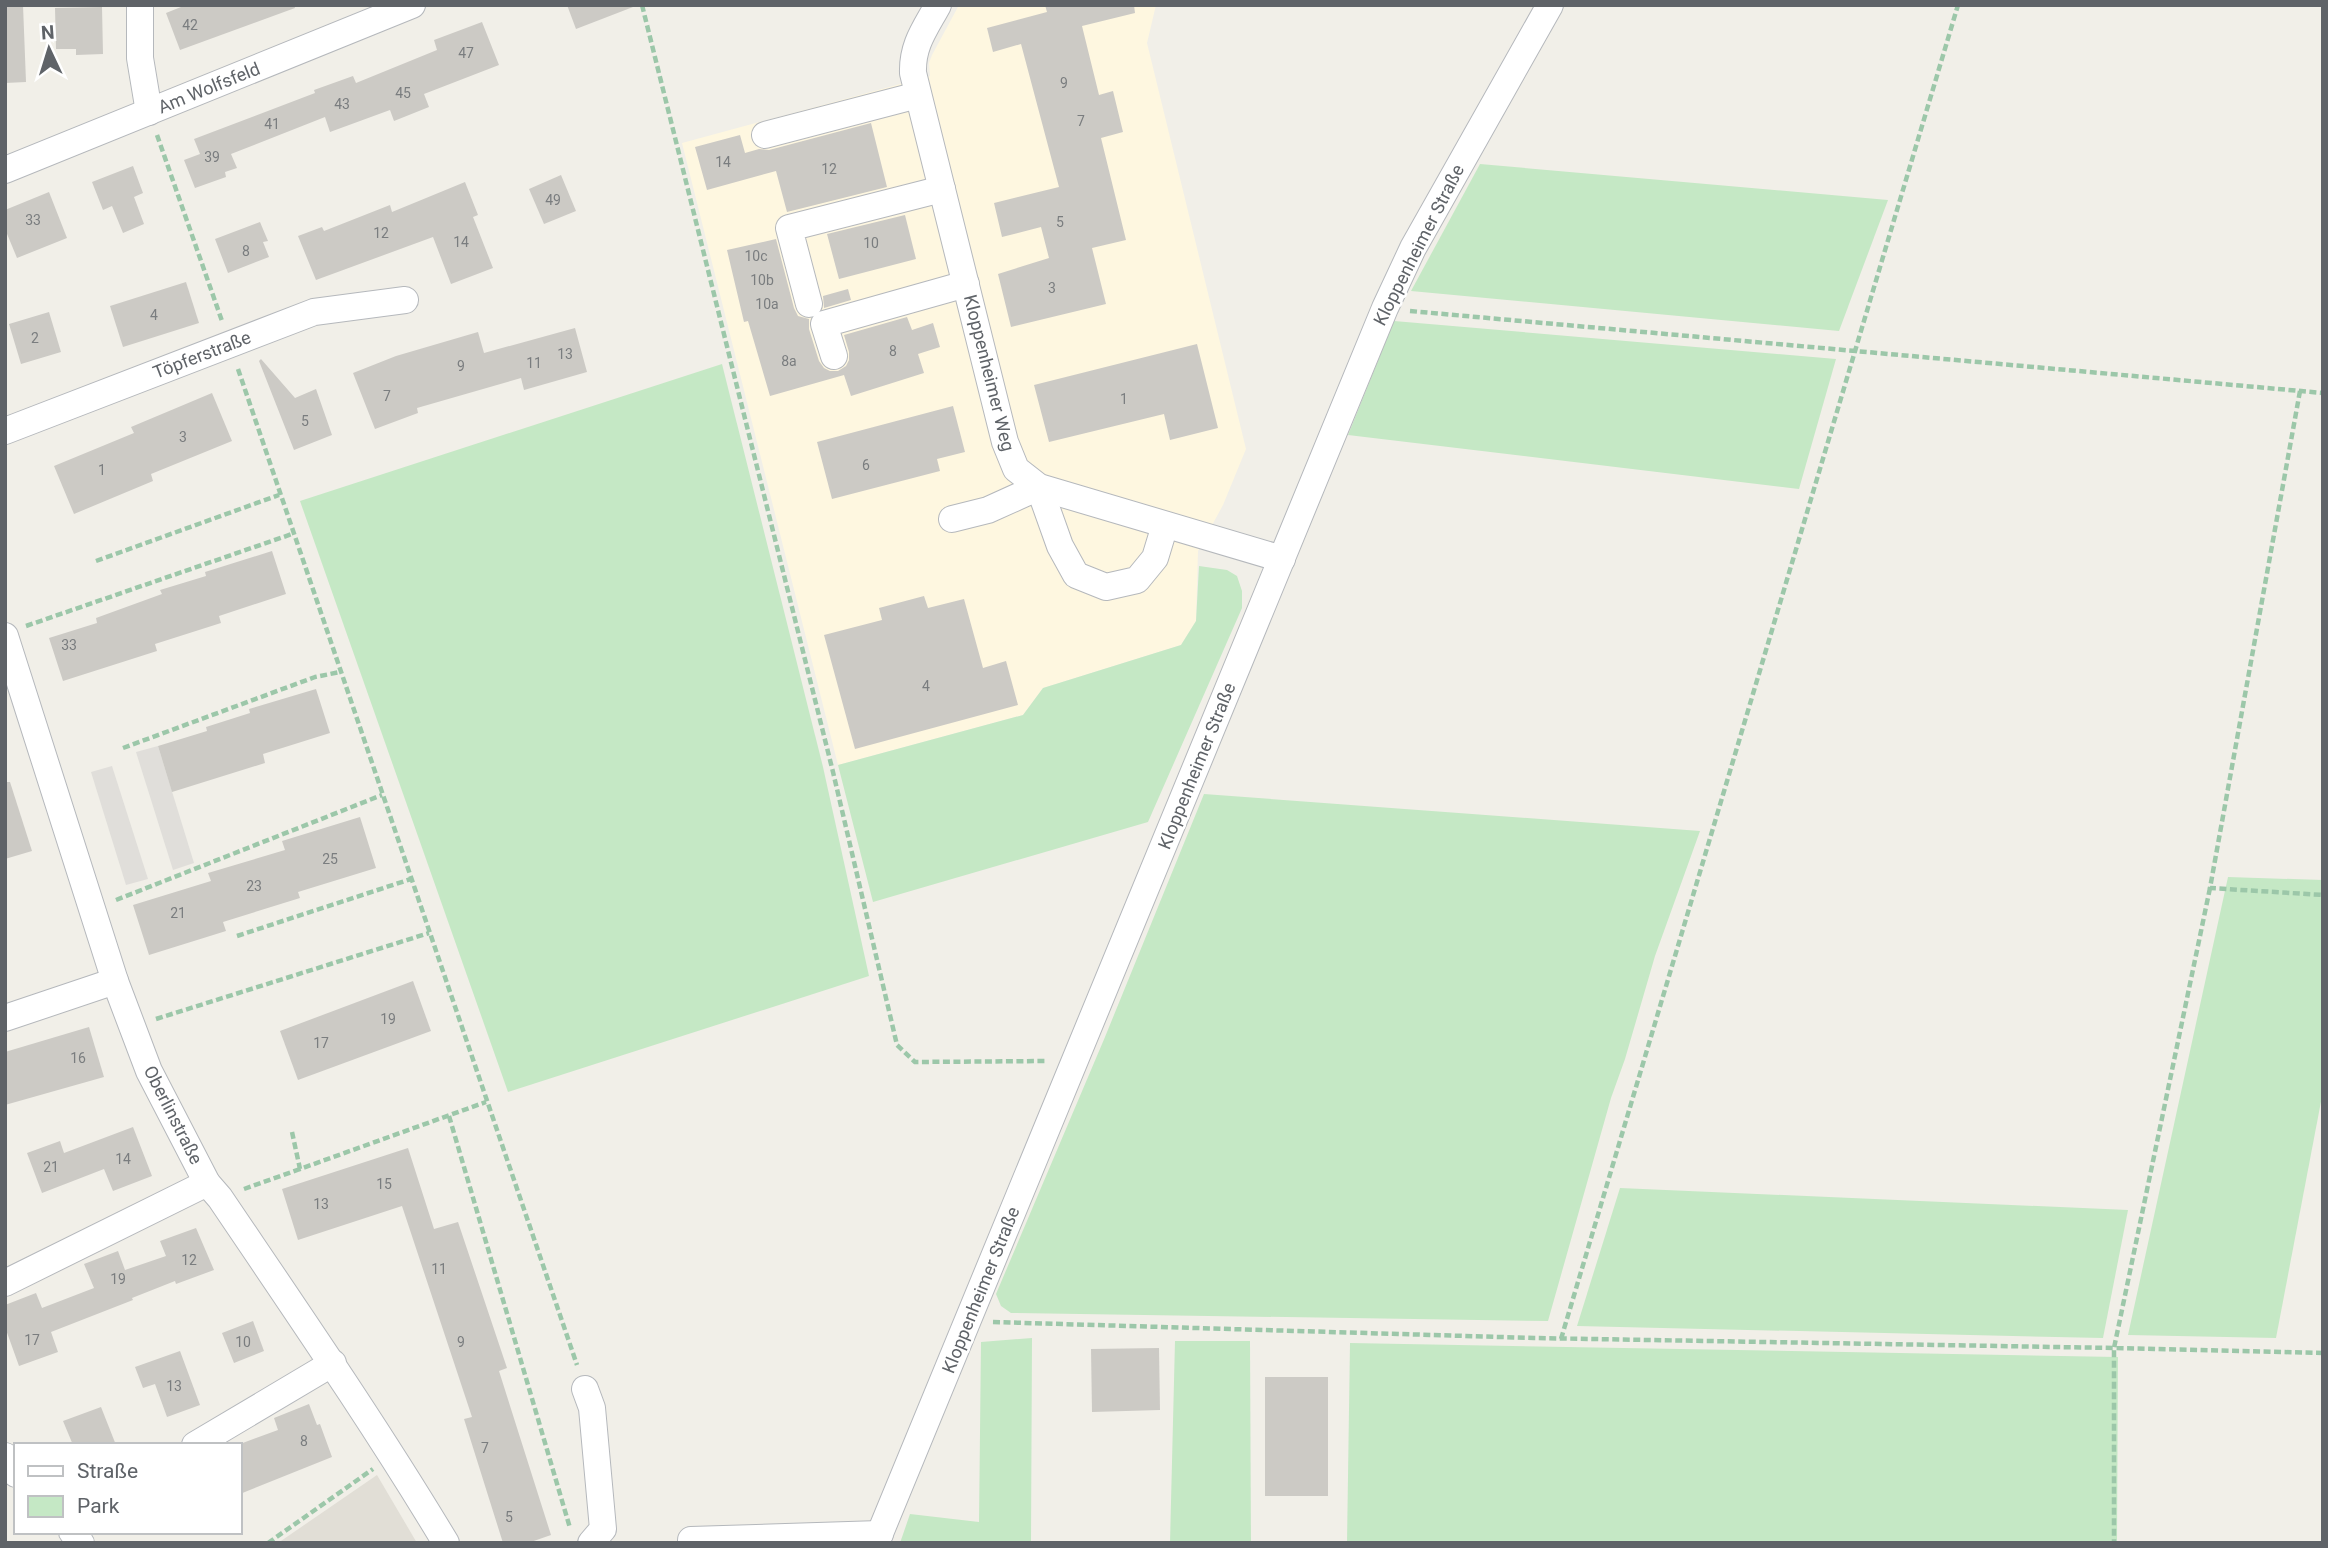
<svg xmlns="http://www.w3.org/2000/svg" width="2328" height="1548" viewBox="0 0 2328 1548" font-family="Roboto,sans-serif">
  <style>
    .commercial { fill: #fef7e0 }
    .industrial { fill: #e0deda }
    .education { fill: #e1ded6 }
    .green { fill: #c5e8c5 }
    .building { fill: #cccac5 }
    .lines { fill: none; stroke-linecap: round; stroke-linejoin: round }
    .minor-casing { stroke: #b5b8bc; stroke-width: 28 }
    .path { stroke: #9cc7a9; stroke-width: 4.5; stroke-dasharray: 7 3.5; stroke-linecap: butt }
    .minor { stroke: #fff; stroke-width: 26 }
    .labels { text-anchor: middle; stroke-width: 5; stroke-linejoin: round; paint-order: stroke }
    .number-label { font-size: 14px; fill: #7a7d7f }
    .street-label { font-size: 18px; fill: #5f6368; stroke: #fff }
  </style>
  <rect width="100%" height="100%" fill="#f1efe8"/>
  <path class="commercial" d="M959,5h197l-9,38 99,406 -23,56 -25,46 -2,70 -15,24 -138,43 -20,27 -185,50 -156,-622 248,-67 -1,-13 3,-8z"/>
  <g class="industrial">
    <path d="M158,746l36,117 -21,7 -37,-118z"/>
    <path d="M112,766l36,113 -22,6 -35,-113z"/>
  </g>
  <path class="education" d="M377,1475l40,68h-139z"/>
  <g class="green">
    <path d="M1480,164l408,36 -49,131 -428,-40z"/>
    <path d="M1394,321l442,38 -37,130 -451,-54z"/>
    <path d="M722,364l101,403 46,209 -361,116 -208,-591z"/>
    <path d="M1199,566l28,4 10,6 5,15v17l-94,214 -275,80 -35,-137 185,-50 20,-27 138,-43 15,-24z"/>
    <path d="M1204,794l496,37 -45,125 -30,103 -14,39 -63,223 -537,-8 -10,-7 -5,-12 109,-257z"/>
    <path d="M2228,877l95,3v211l-47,247 -148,-3z"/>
    <path d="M1620,1188l508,22 -25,128 -526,-12z"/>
    <path d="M1032,1338l-1,205h-131l10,-29 69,8 2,-180z"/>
    <path d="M1175,1341h75l1,202h-81z"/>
    <path d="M1350,1343l768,14 -1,186h-770z"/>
  </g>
  <g class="building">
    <path d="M5,5h18l3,77 -21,1z"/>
    <path d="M186,5h108l1,3 -115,42 -14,-37z"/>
    <path d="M567,5h65l1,2 -57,22z"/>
    <path d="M1045,5h89l1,8 -53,13 17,69 14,-4 10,41 -22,6 25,102 -34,8 14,56 -95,23 -13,-53 51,-16 -8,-31 -39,10 -8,-34 65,-16 -38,-143 -28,8 -6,-24 60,-16z"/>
    <path d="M102,7l1,47 -27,1v-6h-20l-1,-41z"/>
    <path d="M482,22l17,43 -75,29 5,13 -35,14 -4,-11 -60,22 -5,-15 -94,37 6,14 -12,4 1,5 -31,11 -11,-28 16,-6 -6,-15 121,-46 -1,-3 39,-14 3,7 81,-33 -3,-10z"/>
    <path d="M871,123l16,64 -100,25 -11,-41 -69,19 -12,-43 45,-12 5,18 14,-4 10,1z"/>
    <path d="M133,166l10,27 -9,4 10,27 -21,9 -11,-27 -9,4 -11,-28z"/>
    <path d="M561,175l15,36 -32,13 -15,-35z"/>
    <path d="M465,182l13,33 -5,2 20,51 -42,16 -18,-47 -117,43 -18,-44 24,-9 2,4 66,-26 2,7z"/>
    <path d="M49,192l18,46 -50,20 -12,-29v-19z"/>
    <path d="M905,215l11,44 -77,20 -12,-45z"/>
    <path d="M260,222l8,19 -5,1 6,15 -41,16 -13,-34z"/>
    <path d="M776,239l18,69 4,8 11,3v10l10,32 5,7 6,3h8l8,-5 3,-6v-8l-5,-17 63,-18 5,13 21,-7 7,24 -22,7 6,19 -73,23 -7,-21 -74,21 -22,-75 -4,1 -17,-72z"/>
    <path d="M186,282l13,41 -76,24 -13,-41z"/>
    <path d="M848,289l3,11 -27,8 -1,-12z"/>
    <path d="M49,312l12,40 -40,12 -12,-40z"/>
    <path d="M575,328l12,44 -63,18 -3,-12 -104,30 1,5 -43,16 -22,-56 43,-17 82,-24 6,21z"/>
    <path d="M1197,344l21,84 -48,12 -6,-26 -115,28 -15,-57z"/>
    <path d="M261,359l34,39 21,-9 16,46 -38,15 -35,-89z"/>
    <path d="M212,393l20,48 -81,33 2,7 -79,33 -20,-48 80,-33 -3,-6z"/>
    <path d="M953,406l12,46 -28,7 3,12 -108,28 -15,-57z"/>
    <path d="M272,551l14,43 -67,22 2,7 -66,21 2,7 -94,30 -14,-43 48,-15 -1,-5 66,-24 -2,-4 46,-14 -1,-4z"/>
    <path d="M924,596l4,12 36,-9 19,69 23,-7 12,44 -163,44 -31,-114 58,-15 -3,-12z"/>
    <path d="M316,689l14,44 -67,21 2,9 -93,29 -14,-46 49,-15 -1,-4 44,-14 -1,-4z"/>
    <path d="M5,782h5l22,69 -27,8z"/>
    <path d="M360,817l16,51 -78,24 2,6 -77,24 3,9 -77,24 -16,-50 78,-24 -3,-8 77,-23 -3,-9z"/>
    <path d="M413,981l18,50 -133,49 -18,-49z"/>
    <path d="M89,1027l15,50 -99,28v-53z"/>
    <path d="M133,1127l19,49 -39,15 -9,-22 -62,24 -15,-40 33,-12 4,12z"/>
    <path d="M408,1148l26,81 24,-7 49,146 -8,3 52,164 -23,8h-25l-39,-124 8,-2 -70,-211 -104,34 -16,-51z"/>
    <path d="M196,1228l18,42 -38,14 -1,-3 -43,17 1,2 -82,32 7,20 -39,14 -14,-39v-22l31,-12 6,15 52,-20 -10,-24 34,-13 7,19 41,-14 -6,-15z"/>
    <path d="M253,1321l11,30 -30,12 -12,-30z"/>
    <path d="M1159,1348l1,62 -68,2 -1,-63z"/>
    <path d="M180,1351l20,54 -33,12 -12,-33 -12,4 -8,-21z"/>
    <rect x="1265" y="1377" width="63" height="119"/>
    <path d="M309,1404l8,21 3,-1 12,33 -92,37v-50l38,-14 -4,-12z"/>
    <path d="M101,1407l15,38h-43l-10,-24z"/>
  </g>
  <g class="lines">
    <defs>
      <g id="minor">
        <path d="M140,5v53l9,54"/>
        <path d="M938,5c-13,24 -26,40 -25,68l92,369 11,27 23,18 243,72"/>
        <path d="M765,135l153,-40"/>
        <path d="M5,170l407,-165"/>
        <path d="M809,304l-20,-76 153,-39"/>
        <path d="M834,356l-10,-32 142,-40"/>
        <path d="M5,431l309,-119 91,-12"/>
        <path d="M952,519l36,-9 51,-23 21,59 16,29 30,12 31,-7 18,-22 10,-33"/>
        <path d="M5,636l110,345 34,90 58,112 13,15c77,114 155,227 226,345"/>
        <path d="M5,1018l110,-37"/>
        <path d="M5,1283l202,-100"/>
        <path d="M585,1389l7,19 11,121 -12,14"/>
        <path d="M195,1445l138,-82"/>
        <path d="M5,1456l11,18"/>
        <path d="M72,1532l9,11"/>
        <path d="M691,1540l189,-6"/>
        <path d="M876,1543l509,-1235 28,-60 137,-243"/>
      </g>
    </defs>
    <use href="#minor" class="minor-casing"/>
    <g class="path">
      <path d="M642,5l191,767 64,273 18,17 131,-1"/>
      <path d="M157,135l65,186"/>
      <path d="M1410,311l913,82"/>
      <path d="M238,369l339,996"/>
      <path d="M2300,391l-90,497 113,7"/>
      <path d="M96,561l183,-66"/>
      <path d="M26,626l266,-92"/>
      <path d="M123,748l192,-71 25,-5"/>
      <path d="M2210,888l-96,460 209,5"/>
      <path d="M116,900l266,-105"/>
      <path d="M237,936l174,-57"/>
      <path d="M156,1019l273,-86"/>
      <path d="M449,1116l121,412"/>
      <path d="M292,1132l8,37 186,-67"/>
      <path d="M244,1189l56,-20"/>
      <path d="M993,1322l541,16 580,10v195"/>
      <path d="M1561,1339l397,-1334"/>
      <path d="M268,1543l105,-74"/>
    </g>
    <use href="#minor" class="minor"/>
  </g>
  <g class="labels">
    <g class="number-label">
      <text x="190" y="30">42</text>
      <text x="466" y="58">47</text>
      <text x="1064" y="88">9</text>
      <text x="403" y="98">45</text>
      <text x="342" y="109">43</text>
      <text x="1081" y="126">7</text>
      <text x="272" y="129">41</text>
      <text x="212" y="162">39</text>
      <text x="723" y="167">14</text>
      <text x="829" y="174">12</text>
      <text x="553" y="205">49</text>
      <text x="33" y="225">33</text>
      <text x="1060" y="227">5</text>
      <text x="381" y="238">12</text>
      <text x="461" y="247">14</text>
      <text x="871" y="248">10</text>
      <text x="246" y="256">8</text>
      <text x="756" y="261">10c</text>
      <text x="762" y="285">10b</text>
      <text x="1052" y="293">3</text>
      <text x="767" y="309">10a</text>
      <text x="154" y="320">4</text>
      <text x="35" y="343">2</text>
      <text x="893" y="356">8</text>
      <text x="565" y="359">13</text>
      <text x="789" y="366">8a</text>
      <text x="534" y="368">11</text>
      <text x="461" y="371">9</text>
      <text x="387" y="401">7</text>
      <text x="1124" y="404">1</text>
      <text x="305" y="426">5</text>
      <text x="183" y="442">3</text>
      <text x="866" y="470">6</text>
      <text x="102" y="475">1</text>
      <text x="69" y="650">33</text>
      <text x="926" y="691">4</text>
      <text x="330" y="864">25</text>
      <text x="254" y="891">23</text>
      <text x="178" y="918">21</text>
      <text x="388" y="1024">19</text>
      <text x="321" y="1048">17</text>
      <text x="78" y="1063">16</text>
      <text x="123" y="1164">14</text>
      <text x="51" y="1172">21</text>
      <text x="384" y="1189">15</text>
      <text x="321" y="1209">13</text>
      <text x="189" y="1265">12</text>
      <text x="439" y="1274">11</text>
      <text x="118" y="1284">19</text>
      <text x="32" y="1345">17</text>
      <text x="243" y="1347">10</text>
      <text x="461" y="1347">9</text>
      <text x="174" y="1391">13</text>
      <text x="304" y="1446">8</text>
      <text x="485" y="1453">7</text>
      <text x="509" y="1522">5</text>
    </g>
    <g class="street-label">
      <text transform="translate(209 88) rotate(-22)" y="6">Am Wolfsfeld</text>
      <text transform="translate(1419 245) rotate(-63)" y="6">Kloppenheimer Straße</text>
      <text transform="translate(202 355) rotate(-21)" y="6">Töpferstraße</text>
      <text transform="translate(989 373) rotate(76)" y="6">Kloppenheimer Weg</text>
      <text transform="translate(1197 766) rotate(-68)" y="6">Kloppenheimer Straße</text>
      <text transform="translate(173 1115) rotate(63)" y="6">Oberlinstraße</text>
      <text transform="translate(981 1290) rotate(-68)" y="6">Kloppenheimer Straße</text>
    </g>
  </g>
  <rect width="2328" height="1548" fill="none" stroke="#5f6368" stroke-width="14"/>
  <rect x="14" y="1443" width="228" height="91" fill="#ffffff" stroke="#bfc1c3" stroke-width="2"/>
  <rect x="28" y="1466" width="35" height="10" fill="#ffffff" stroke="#bfc1c3" stroke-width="2"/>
  <text x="77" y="1478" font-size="21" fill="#5f6368">Straße</text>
  <rect x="28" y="1496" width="35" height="21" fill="#c5e8c5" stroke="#bfc1c3" stroke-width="2"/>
  <text x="77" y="1513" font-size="21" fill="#5f6368">Park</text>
  <g transform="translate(49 49) rotate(356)" stroke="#ffffff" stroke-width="5" paint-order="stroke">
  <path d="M0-5L12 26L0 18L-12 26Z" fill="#5f6368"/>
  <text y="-10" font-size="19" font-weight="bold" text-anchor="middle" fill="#5f6368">N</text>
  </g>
</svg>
